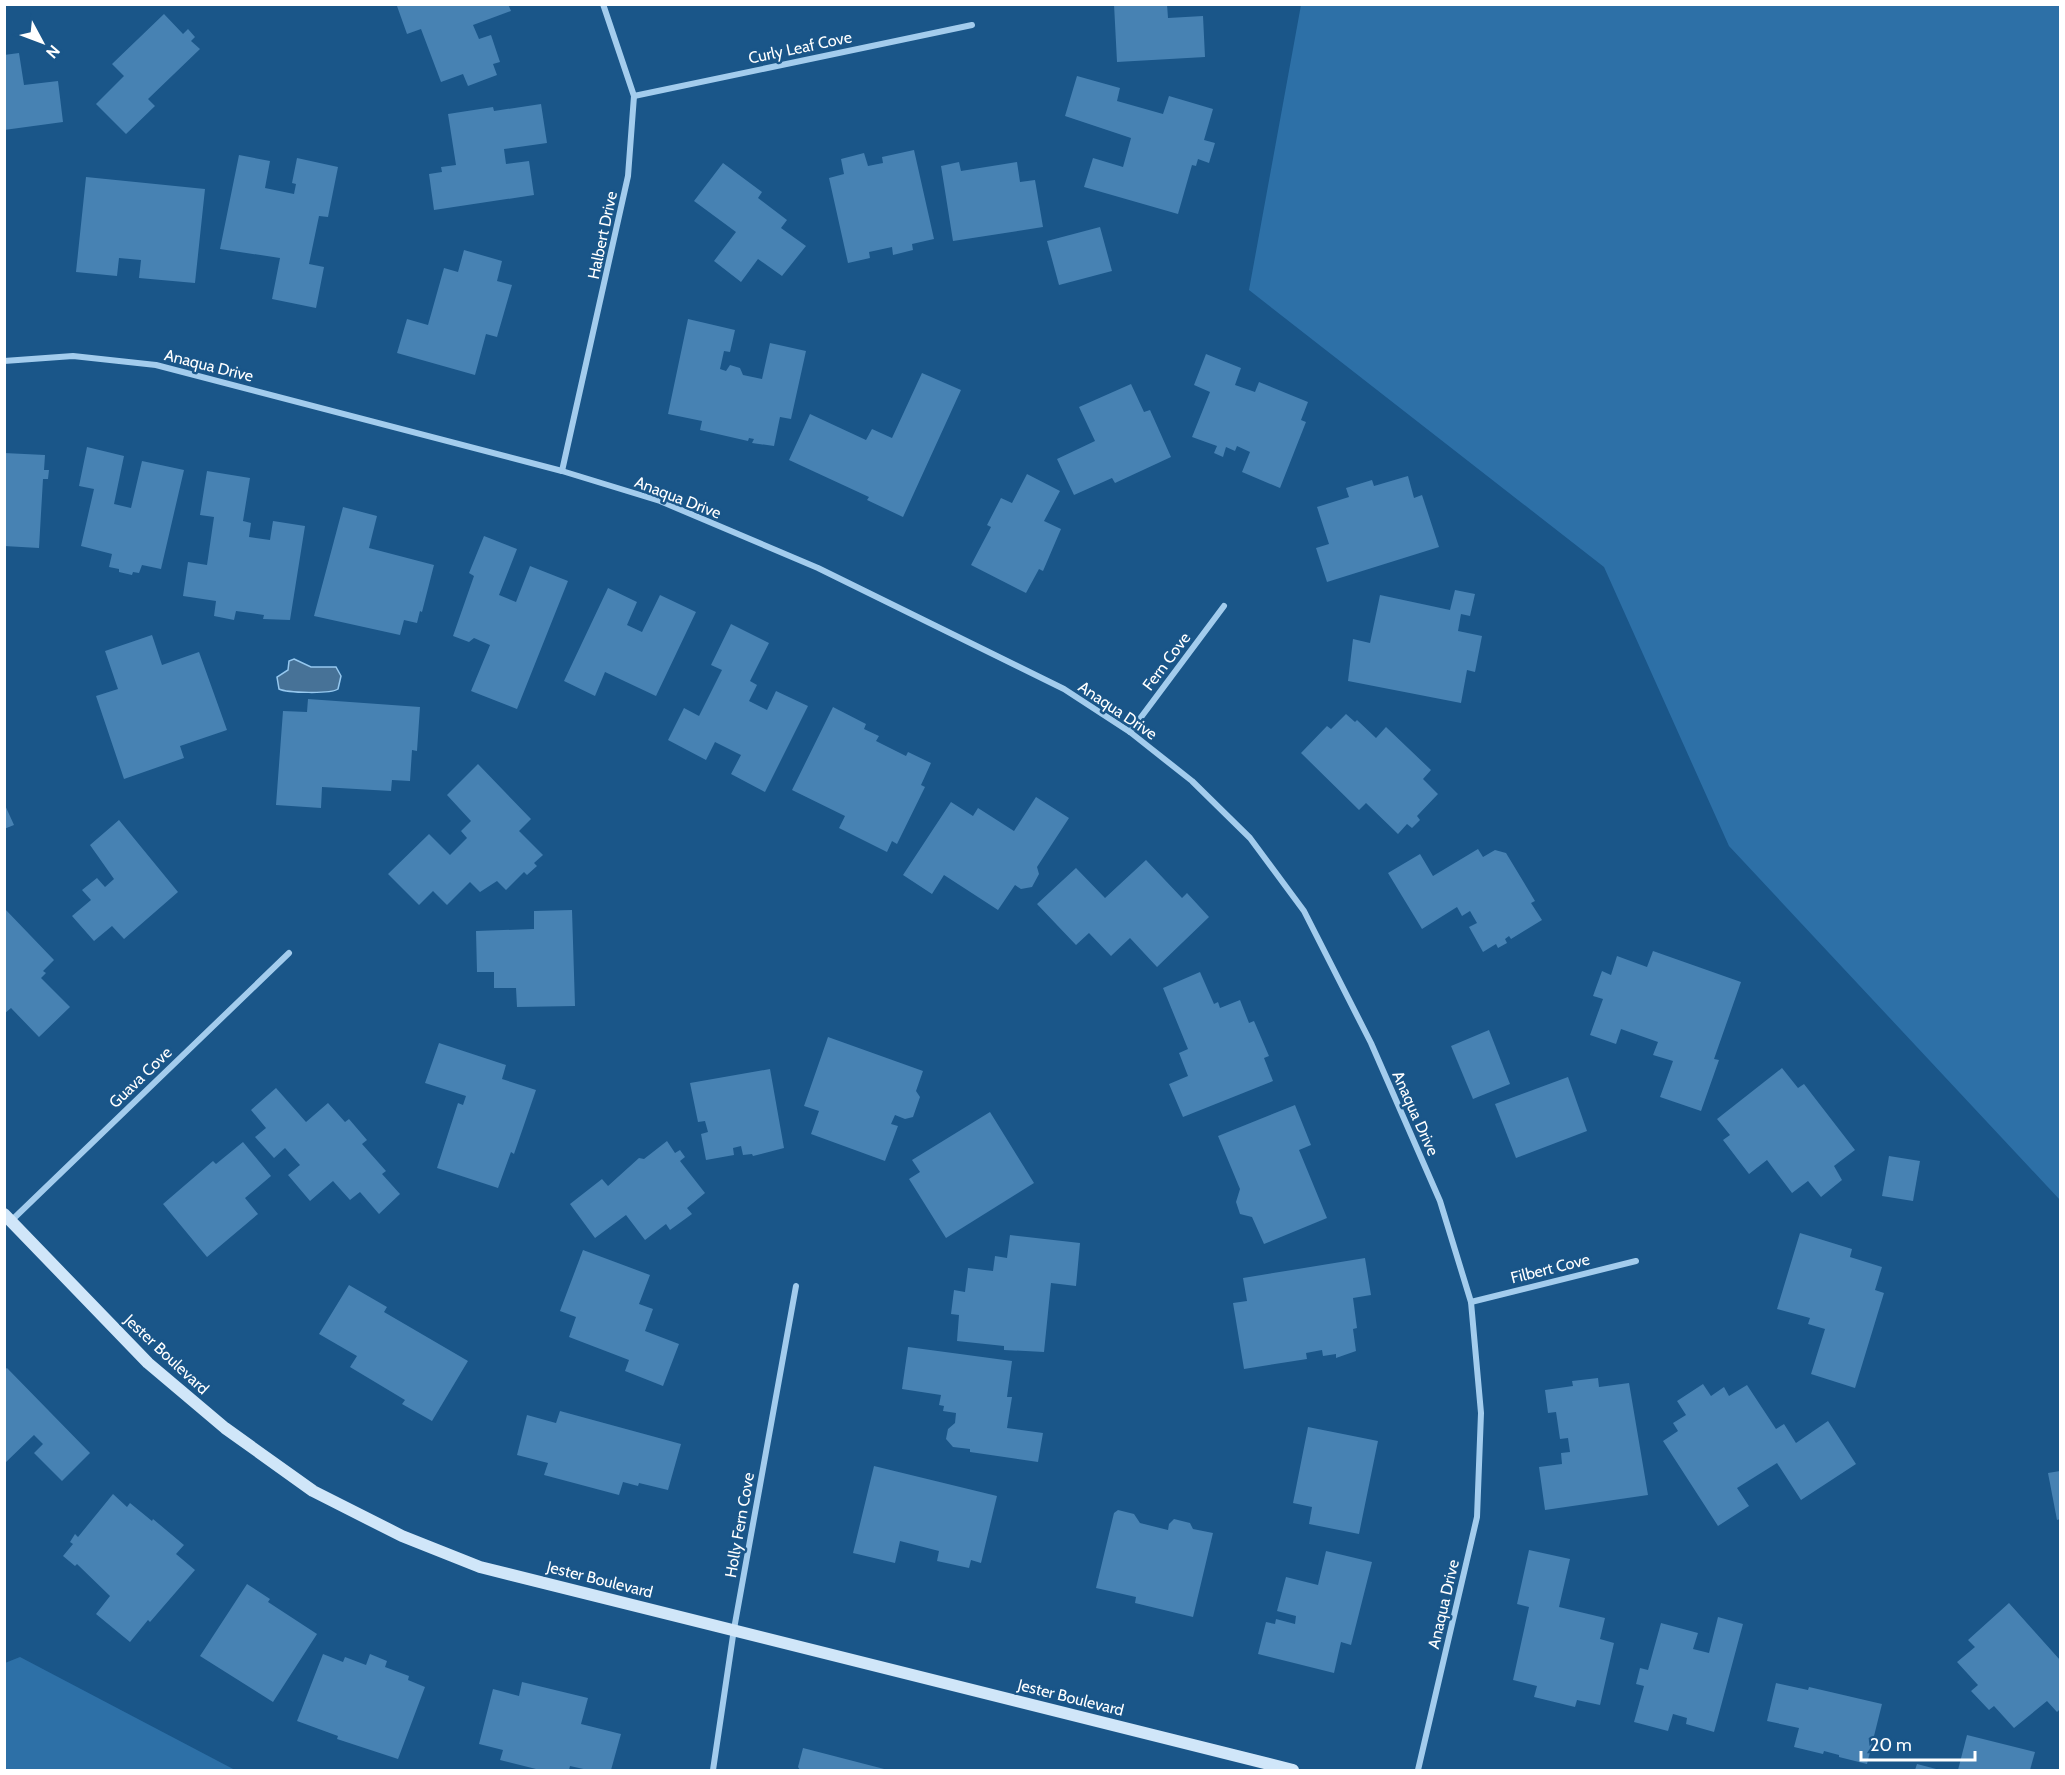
<svg xmlns="http://www.w3.org/2000/svg" width="2065" height="1775" viewBox="0 0 2065 1775" font-family="Cabin,sans-serif">
  <style>
    .green { fill: #2d70a7 }
    .water { fill: #477297; stroke: #96c8ef; stroke-width: 1.5 }
    .building { fill: #4782b3 }
    .lines { fill: none; stroke-linecap: round; stroke-linejoin: round }
    .street { stroke: #a3cced; stroke-width: 6 }
    .secondary { stroke: #d0e6f9; stroke-width: 12 }
    .labels { text-anchor: middle; stroke-width: 5; stroke-linejoin: round; paint-order: stroke }
    .street-label { font-size: 16px; fill: #fff; stroke: #1a5689 }
  </style>
  <rect width="100%" height="100%" fill="#1a5689"/>
  <g class="green">
    <path d="M1301,5h759v1195l-331,-354 -125,-279 -355,-277z"/>
    <path d="M20,1657l215,113h1h-231v-107z"/>
  </g>
  <path class="water" d="M294,659l17,8h25l5,9 -3,13c-7,5 -51,4 -59,0l-2,-12 11,-7 1,-9z"/>
  <g class="building">
    <path d="M400,4h108l3,7 -38,14 6,14 12,-4 9,27 -7,2 4,11 -29,11 -5,-12 -22,8 -20,-53 -14,5 -10,-28z"/>
    <path d="M1114,4h53l1,14 35,-2 2,41 -88,5z"/>
    <path d="M164,14l19,20 5,-5 7,8 -4,4 9,8 -52,50 7,7 -29,28 -30,-30 28,-28 -12,-12z"/>
    <path d="M19,53l5,32 34,-4 5,41 -59,8v-75z"/>
    <path d="M1077,76l43,12 -3,13 46,13 6,-18 44,13 -9,31 11,3 -6,20 -11,-4 -2,7 -4,-1 -14,49 -94,-27 9,-29 30,9 8,-29 -66,-22z"/>
    <path d="M541,104l6,39 -43,6 2,15 23,-3 5,34 -100,15 -5,-36 13,-2 -1,-5 15,-2 -8,-51 45,-7 1,4z"/>
    <path d="M914,150l20,89 -22,5 1,6 -20,5 -1,-8 -23,5 1,6 -22,5 -19,-85 15,-4 -3,-15 23,-6 4,13 15,-3 -1,-6z"/>
    <path d="M239,155l31,6 -5,27 29,6 2,-10 -4,-1 5,-25 41,9 -10,50 -9,-1 -10,48 15,3 -8,41 -44,-9 8,-41 -60,-9z"/>
    <path d="M959,162l2,9 56,-9 3,20 15,-2 8,47 -90,14 -12,-75z"/>
    <path d="M723,163l39,29 -4,6 29,22 -6,8 25,18 -24,30 -24,-17 -17,23 -27,-21 22,-29 -42,-31z"/>
    <path d="M86,177l119,12 -10,94 -56,-5 2,-18 -22,-2 -2,18 -41,-4z"/>
    <path d="M1100,227l12,44 -53,14 -12,-44z"/>
    <path d="M464,250l38,11 -5,20 15,4 -15,52 -11,-3 -11,41 -78,-22 10,-34 21,6 16,-57 14,4z"/>
    <path d="M688,319l47,11 -5,22 -6,-1 -4,18 6,2 4,-6 10,3 3,7 19,4 8,-36 36,8 -15,68 -11,-2 -6,29 -22,-3 2,-4 -5,-1 -1,3 -48,-11 2,-9 -34,-7z"/>
    <path d="M1206,354l35,14 -6,17 20,7 4,-10 49,20 -7,18 5,2 -26,66 -38,-16 8,-20 -13,-6 -2,5 -9,-4 -3,10 -9,-4 3,-7 -25,-9 18,-45 -16,-7z"/>
    <path d="M922,373l39,17 -58,127 -36,-17 2,-3 -80,-37 21,-46 56,26 6,-11 20,9z"/>
    <path d="M1131,384l13,28 6,-2 21,47 -56,26 -3,-5 -38,17 -17,-36 38,-18 -16,-34z"/>
    <path d="M87,447l37,9 -10,48 17,4 11,-47 42,9 -23,99 -19,-4 -3,8 -6,-1 -1,3 -13,-3v-3l-10,-2 3,-13 -31,-8 13,-57 -15,-3z"/>
    <path d="M4,453l41,2 -1,15h5l-1,9h-5l-4,69 -35,-2z"/>
    <path d="M207,471l43,7 -7,43 8,2 -2,14 21,3 3,-19 32,5 -15,94 -27,-1 1,-4 -28,-4 -2,9 -20,-4 2,-15 -33,-5 5,-34 19,3 7,-48 -14,-2z"/>
    <path d="M1027,474l33,17 -16,30 17,8 -18,42 -4,-2 -13,24 -55,-28 20,-38 -4,-2 14,-27 11,5z"/>
    <path d="M1408,476l6,22 8,-3 17,52 -112,35 -11,-34 13,-4 -12,-37 32,-10 -3,-9 26,-8 2,6z"/>
    <path d="M343,507l34,9 -8,32 65,17 -12,47 -2,-1 -3,12 -13,-3 -4,15 -86,-19z"/>
    <path d="M484,536l33,13 -18,46 17,7 14,-36 38,15 -51,128 -46,-18 19,-46 -16,-7 -5,4 -16,-6 21,-60 -5,-3z"/>
    <path d="M608,588l29,14 -10,23 15,7 18,-37 36,17 -40,84 -51,-24 -10,24 -31,-15z"/>
    <path d="M1455,590l20,4 -5,22 -9,-2 -3,17 24,5 -7,36 -8,-2 -6,33 -113,-22 5,-42 17,4 10,-48 70,15z"/>
    <path d="M731,624l38,19 -19,38 7,4 -8,16 18,9 9,-19 32,15 -43,86 -34,-18 10,-19 -26,-13 -9,18 -38,-20 16,-32 15,8 23,-46 -11,-5z"/>
    <path d="M152,635l10,30 37,-13 28,78 -47,16 4,12 -60,21 -28,-83 22,-7 -13,-38z"/>
    <path d="M308,699l112,8 -3,44 -5,-1 -2,31 -18,-1 -1,11 -69,-4 -1,21 -45,-3 7,-94 24,1z"/>
    <path d="M833,707l33,17 -2,5 15,7 -3,5 30,15 2,-4 23,11 -10,22 4,2 -28,57 -5,-3 -5,11 -48,-24 6,-12 -53,-26z"/>
    <path d="M1346,714l9,8 2,-2 19,18 10,-11 45,43 -8,9 15,15 -21,22 3,4 -8,8 -5,-4 -9,10 -32,-31 -7,7 -58,-57 26,-27 4,3z"/>
    <path d="M478,764l53,55 -12,12 24,24 -9,8 3,3 -10,9 -3,-3 -18,18 -9,-9 -17,11 -10,-10 -23,23 -14,-14 -14,14 -31,-31 41,-40 21,21 17,-17 -6,-7 10,-10 -24,-26z"/>
    <path d="M1036,797l33,21 -32,49 2,7 -7,13 -11,2 -6,-4 -17,25 -54,-35 -12,19 -29,-19 48,-73 22,14 5,-8 36,23z"/>
    <path d="M4,803l10,22 -10,4z"/>
    <path d="M119,820l59,72 -54,47 -12,-13 -18,15 -22,-25 19,-16 -9,-10 15,-12 8,9 9,-8 -24,-34z"/>
    <path d="M1478,849l5,8 12,-7 11,3 29,48 -4,2 11,17 -31,19 -2,-3 -4,3 2,4 -9,5 -2,-4 -13,8 -14,-25 8,-4 -7,-12 -8,5 -5,-9 -35,22 -34,-56 32,-19 13,22z"/>
    <path d="M1146,860l36,38 5,-5 22,24 -52,50 -27,-29 -19,18 -22,-23 -13,12 -39,-41 39,-36 29,30z"/>
    <path d="M4,908l50,52 -11,11 3,2 -5,5 29,29 -31,30 -28,-29 -7,6z"/>
    <path d="M572,910l3,96 -58,1 -1,-19h-22v-16h-17l-1,-41 58,-2v-18z"/>
    <path d="M1653,951l88,31 -27,77 5,1 -18,51 -41,-14 13,-36 -20,-6 5,-13 -37,-13 -5,15 -26,-9 13,-36 -10,-3 9,-25 9,4 6,-19 30,11z"/>
    <path d="M1200,972l14,32 4,-2 2,6 20,-8 9,23 5,-2 15,35 -5,2 9,23 -90,36 -14,-33 19,-8 -9,-23 9,-4 -25,-61z"/>
    <path d="M1489,1030l21,54 -37,15 -22,-53z"/>
    <path d="M828,1037l95,34 -7,20 4,6 -7,20 -8,2 -10,-4 -4,9 7,2 -13,35 -74,-27 8,-23 -15,-5z"/>
    <path d="M439,1043l67,22 -4,14 34,11 -22,64 -3,-2 -13,36 -61,-20 21,-65 5,2 3,-9 -41,-13z"/>
    <path d="M1782,1068l16,20 6,-4 51,66 -21,16 8,14 -21,17 -13,-16 -16,12 -25,-33 -18,14 -26,-34 7,-5 -13,-16z"/>
    <path d="M770,1069l14,79 -31,8 -1,-2 -9,1 -2,-9 -8,2 1,7 -28,5 -5,-26 7,-2 -3,-11 -7,1 -8,-39z"/>
    <path d="M1568,1077l19,54 -71,27 -21,-54z"/>
    <path d="M276,1088l30,34 22,-19 17,19 4,-3 18,21 -5,4 24,27 -4,3 18,20 -21,20 -19,-22 -10,8 -17,-19 -23,20 -22,-26 12,-10 -15,-17 -11,10 -19,-21 11,-9 -15,-18z"/>
    <path d="M1295,1105l16,40 -12,5 28,68 -63,26 -12,-27 -12,-3 -4,-12 4,-13 -22,-53z"/>
    <path d="M990,1112l44,71 -88,55 -37,-59 11,-7 -8,-12z"/>
    <path d="M667,1141l8,12 5,-3 5,7 -5,4 25,32 -18,15 5,6 -22,16 -4,-6 -21,16 -19,-25 -31,23 -25,-34 32,-25 6,7 31,-28 5,1z"/>
    <path d="M243,1142l28,34 -26,22 13,16 -51,43 -44,-53 50,-43 3,3z"/>
    <path d="M1889,1156l31,5 -7,40 -31,-5z"/>
    <path d="M1800,1233l52,16 -2,8 32,10 -7,23 9,3 -29,95 -44,-14 14,-45 -17,-5 2,-6 -33,-9z"/>
    <path d="M1010,1235l70,8 -4,43 -25,-3 -7,69 -40,-2v-4l-47,-5 2,-26 -8,-1 3,-24 11,2 3,-24 25,3 2,-15 12,2z"/>
    <path d="M583,1250l67,25 -11,29 14,5 -8,22 34,13 -16,42 -38,-15 4,-11 -60,-23 7,-20 -16,-6z"/>
    <path d="M1365,1258l6,37 -18,3 4,30 -4,1 3,22 -20,7v-4l-13,2 -1,-6 -16,3 1,6 -63,10 -11,-66 14,-2 -4,-23z"/>
    <path d="M349,1285l38,22 -3,5 84,49 -36,60 -30,-17 3,-4 -55,-33 7,-11 -38,-22z"/>
    <path d="M908,1347l104,14 -5,36h5l-5,31 36,5 -5,29 -68,-10v-3l-17,-2 -7,-8 2,-10 7,-6 1,-10 -13,-2 1,-5 -5,-1 2,-10 -39,-6z"/>
    <path d="M7,1368l83,85 -28,28 -28,-28 9,-9 -9,-9 -30,29v-94z"/>
    <path d="M1598,1378l1,9 30,-4 19,112 -103,15 -6,-43 23,-3 -1,-11 9,-1 -2,-14 -8,1 -4,-27 -8,1 -3,-23 28,-4 -1,-5z"/>
    <path d="M1703,1384l8,12 13,-9 5,9 18,-11 29,44 8,-5 12,19 32,-22 28,43 -55,36 -24,-37 -40,25 12,18 -31,20 -55,-85 15,-10 -5,-8 13,-8 -9,-14z"/>
    <path d="M560,1411l121,33 -13,46 -29,-7 -1,3 -15,-4 -4,13 -75,-20 4,-12 -31,-8 10,-40 29,8z"/>
    <path d="M1308,1427l70,14 -19,93 -50,-10 3,-17 -19,-4z"/>
    <path d="M874,1466l123,30 -16,67 -10,-3 -2,8 -32,-7 2,-10 -39,-10 -5,22 -42,-10z"/>
    <path d="M2060,1471v48l-3,1 -9,-47z"/>
    <path d="M113,1494l14,13 3,-4 22,18 1,-2 31,26 -8,9 19,16 -45,52 -2,-2 -18,22 -34,-28 14,-18 -33,-32 -2,2 -12,-10 10,-12 -3,-2 5,-8 3,3z"/>
    <path d="M1118,1510l16,4 6,9 28,7 1,-6 5,-5 16,4 3,6 20,4 -20,84 -58,-14 1,-6 -40,-9 18,-75z"/>
    <path d="M1529,1550l41,9 -11,48 46,11 -5,21 14,4 -14,62 -23,-5 -2,7 -41,-10 3,-11 -24,-6 16,-73 -12,-3z"/>
    <path d="M1326,1551l46,11 -21,83 -10,-3 -7,31 -76,-19 8,-32 9,2 1,-5 19,5 1,-8 -19,-5 9,-34 32,8z"/>
    <path d="M247,1584l23,15 -2,3 49,32 -44,68 -73,-46z"/>
    <path d="M2009,1603l51,57v49l-3,3 -10,-11 -33,27 -20,-22 -5,4 -18,-19 7,-6 -21,-23 18,-15 -7,-7z"/>
    <path d="M1718,1617l25,7 -29,108 -28,-8 1,-6 -14,-4 -5,17 -34,-9 10,-36 -8,-2 4,-16 8,2 13,-47 37,10 -5,16 16,4z"/>
    <path d="M323,1654l20,8 2,-5 21,8 4,-11 17,7 -2,6 24,9 -1,4 17,7 -27,72 -61,-20 1,-3 -41,-15z"/>
    <path d="M522,1682l66,16 -7,26 40,10 -10,36h-23l-18,-4 -1,4h-29l-40,-10 3,-10 -24,-6 14,-55 26,7z"/>
    <path d="M1776,1683l32,7 1,-3 73,17 -15,60 -28,-7v-2l-15,-4 -1,3 -29,-7 5,-19 -32,-7z"/>
    <path d="M1967,1735l68,17 -5,18h-72z"/>
    <path d="M803,1748l85,22h-88l-2,-3z"/>
    <path d="M1917,1764l23,6h-25z"/>
  </g>
  <g class="lines">
    <g class="street">
      <path d="M634,96l338,-71"/>
      <path d="M4,361l69,-5 83,9 406,106 98,30 158,67 246,121 66,43 62,49 58,57 54,73 67,132 69,158 31,101 10,111 -4,104 -59,253"/>
      <path d="M562,471l66,-295 6,-80 -31,-92"/>
      <path d="M1130,732l94,-126"/>
      <path d="M11,1221l278,-268"/>
      <path d="M1471,1302l165,-41"/>
      <path d="M713,1770l21,-141 62,-343"/>
    </g>
    <path class="secondary" d="M4,1214l144,149 77,65 88,63 89,45 78,31 813,203"/>
  </g>
  <g class="labels">
    <g class="street-label">
      <text transform="translate(800 47) rotate(-12)" y="6">Curly Leaf Cove</text>
      <text transform="translate(602 235) rotate(-78)" y="6">Halbert Drive</text>
      <text transform="translate(209 365) rotate(14)" y="6">Anaqua Drive</text>
      <text transform="translate(678 497) rotate(21)" y="6">Anaqua Drive</text>
      <text transform="translate(1166 661) rotate(-53)" y="6">Fern Cove</text>
      <text transform="translate(1118 710) rotate(34)" y="6">Anaqua Drive</text>
      <text transform="translate(140 1077) rotate(-44)" y="6">Guava Cove</text>
      <text transform="translate(1416 1113) rotate(66)" y="6">Anaqua Drive</text>
      <text transform="translate(1550 1268) rotate(-14)" y="6">Filbert Cove</text>
      <text transform="translate(167 1354) rotate(43)" y="6">Jester Boulevard</text>
      <text transform="translate(739 1525) rotate(-80)" y="6">Holly Fern Cove</text>
      <text transform="translate(600 1579) rotate(14)" y="6">Jester Boulevard</text>
      <text transform="translate(1443 1604) rotate(-77)" y="6">Anaqua Drive</text>
      <text transform="translate(1071 1697) rotate(14)" y="6">Jester Boulevard</text>
    </g>
  </g>
  <rect width="2065" height="1775" fill="none" stroke="#ffffff" stroke-width="12"/>
  <g transform="translate(42 42) rotate(131)" stroke="#1a5689" stroke-width="4.5" paint-order="stroke">
  <path d="M0-4.5L10 22L0 15L-10 22Z" fill="#ffffff"/>
  <text y="-9" font-size="16" font-weight="bold" text-anchor="middle" fill="#ffffff">N</text>
  </g>
  <path d="M1861 1751v9h114v-9" fill="none" stroke="#ffffff" stroke-width="3"/>
  <text x="1870" y="1751" font-size="18" fill="#ffffff" stroke="#1a5689" stroke-width="4.5" paint-order="stroke">20 m</text>
</svg>
